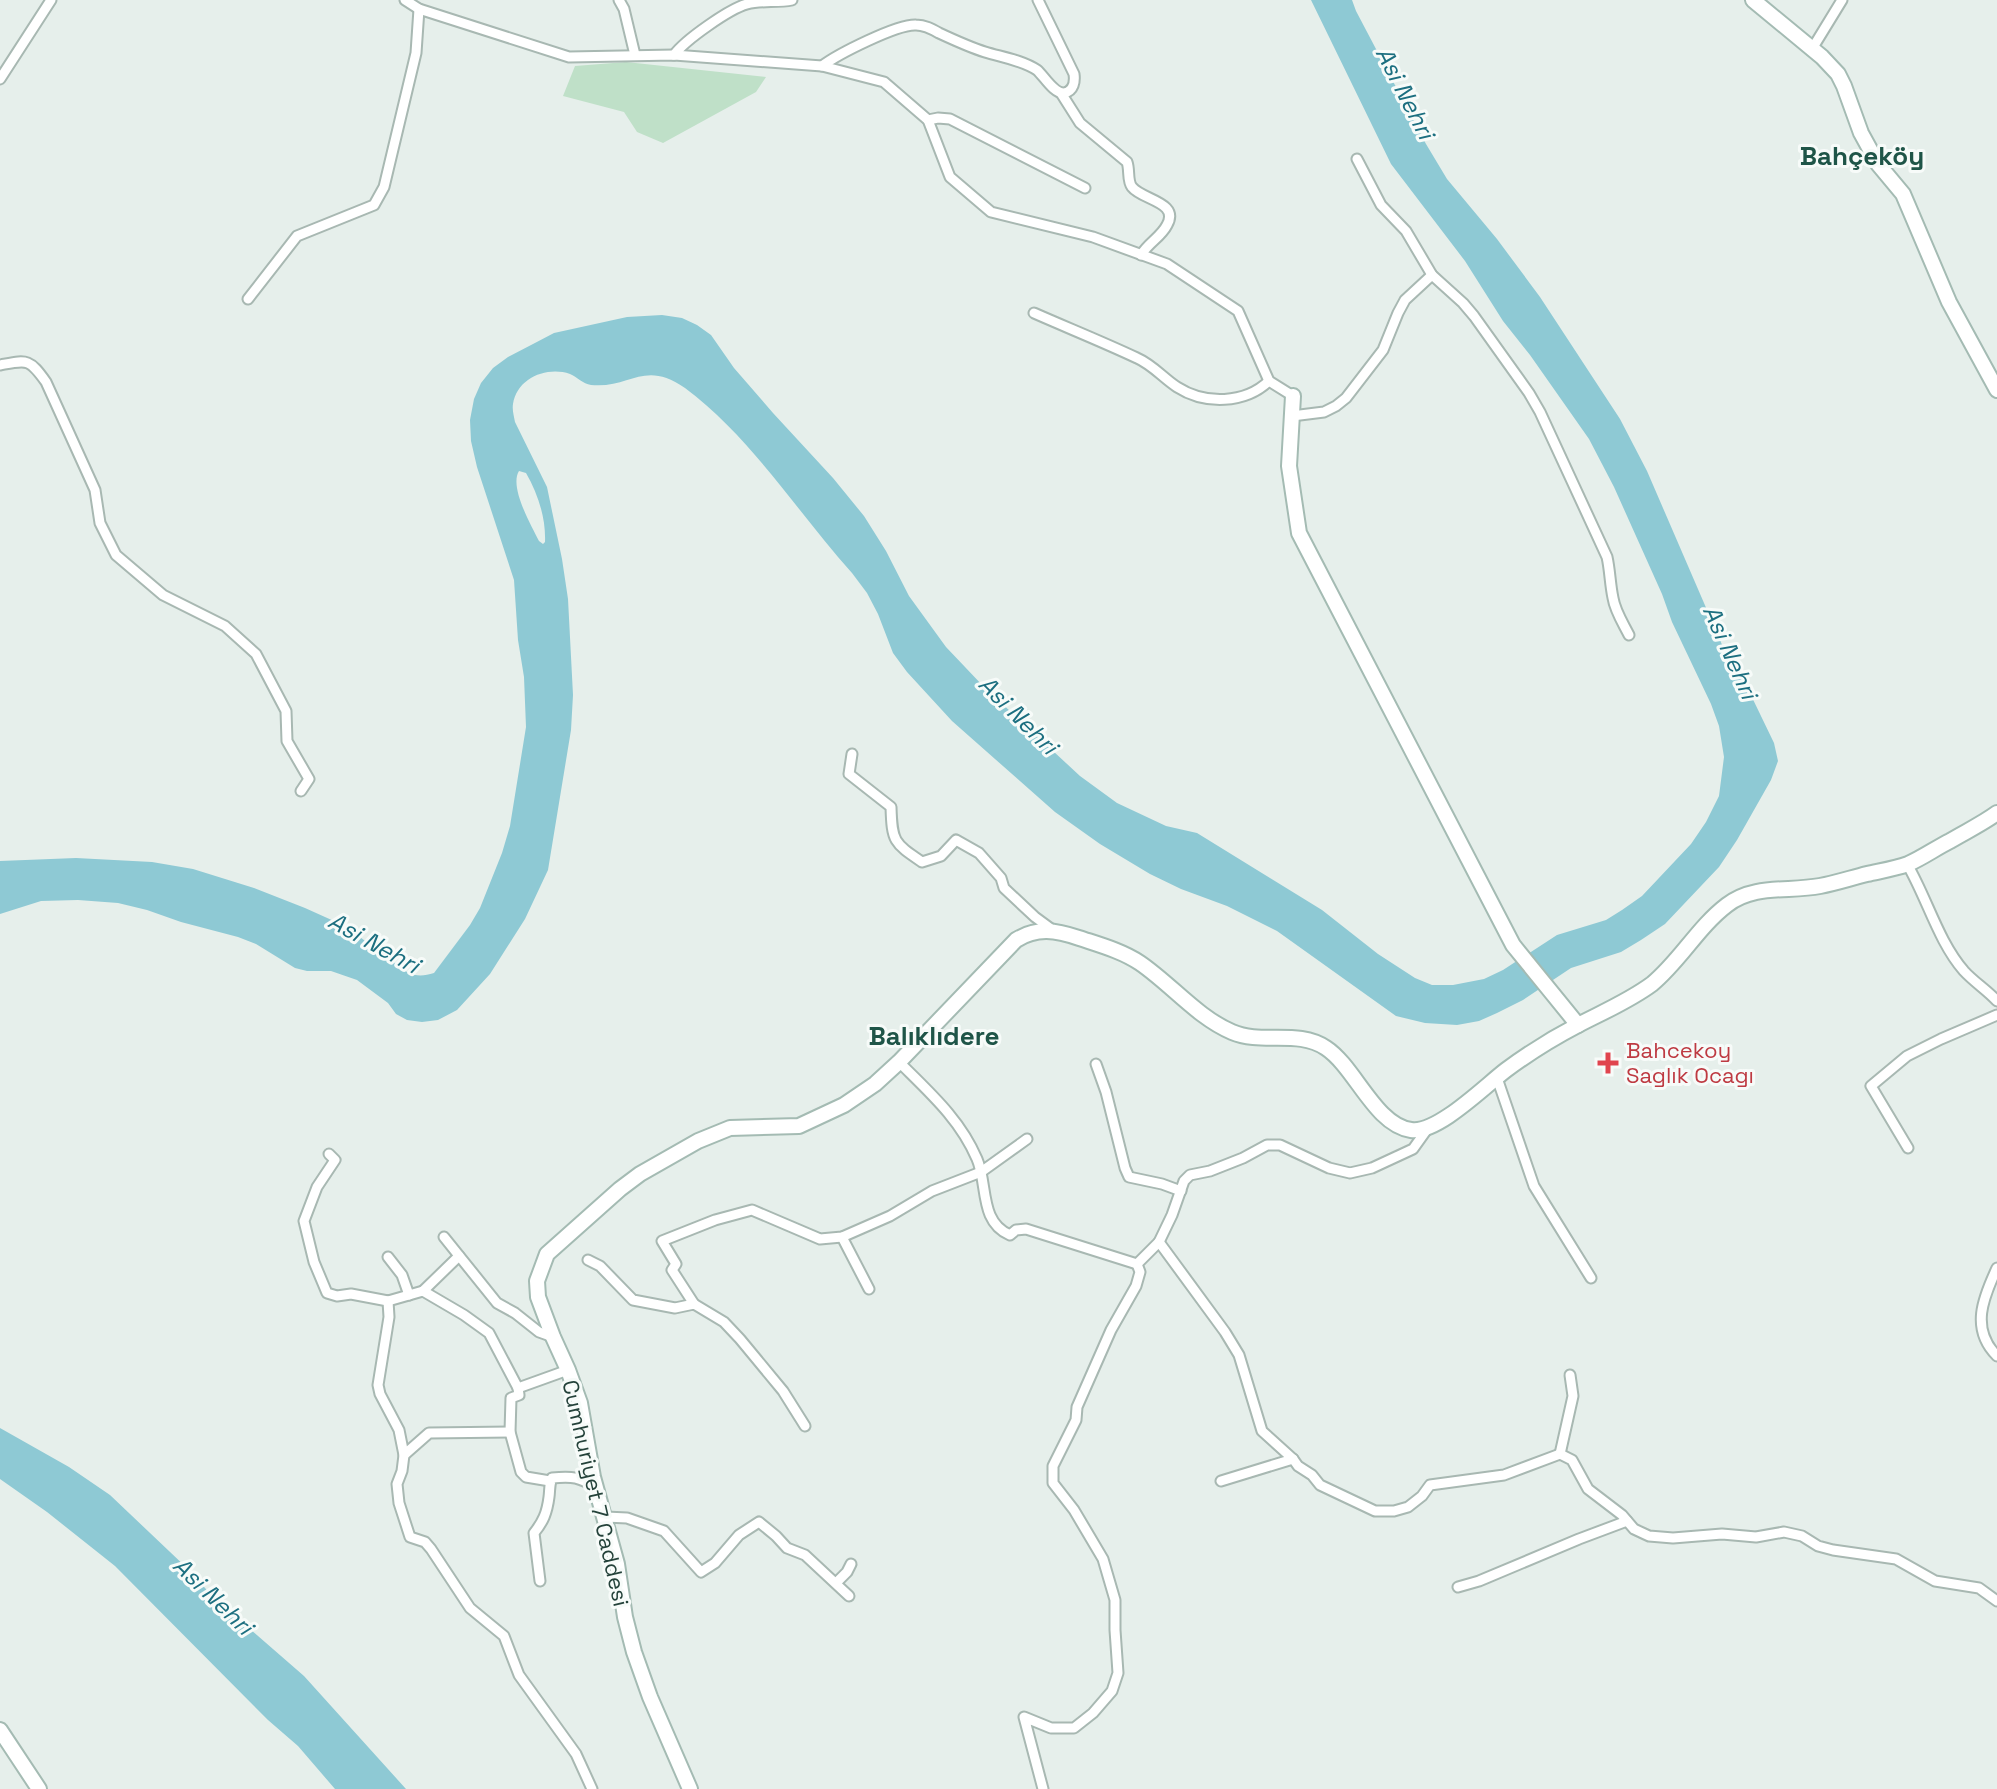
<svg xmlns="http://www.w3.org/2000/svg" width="1997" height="1789" viewBox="0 0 1997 1789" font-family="'Space Grotesk',sans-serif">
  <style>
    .green { fill: #bfe0c8 }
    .water { fill: #8ec9d4; fill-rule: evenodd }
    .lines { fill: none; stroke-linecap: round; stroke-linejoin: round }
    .street-casing { stroke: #a8b8b2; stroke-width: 13 }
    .secondary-casing { stroke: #a4bbb3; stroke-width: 18 }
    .street { stroke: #fff; stroke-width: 9 }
    .secondary { stroke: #fff; stroke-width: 14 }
    .health-dot { fill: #e0444e; stroke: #f7fbf9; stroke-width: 3 }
    .labels { text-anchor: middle; stroke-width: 6; stroke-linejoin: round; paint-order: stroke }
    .health-label { font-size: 22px; fill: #be3a42; stroke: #f7fbf9; text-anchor: start }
    .street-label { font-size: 22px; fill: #24423a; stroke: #f7fbf9 }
    .water-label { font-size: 24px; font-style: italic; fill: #1c6f80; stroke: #f7fbf9 }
    .quarter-label { font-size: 26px; font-weight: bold; fill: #1f5548; stroke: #f7fbf9 }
  </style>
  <rect width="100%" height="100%" fill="#e6efeb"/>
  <path class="green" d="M626,62l140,15 -10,15 -93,51 -26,-11 -13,-20 -61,-16 12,-30z"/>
  <g class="water">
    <path d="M1311,0h41l4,11 70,133 21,35 50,60 43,58 80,122 27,52 76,176 24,40 27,56 4,18 -7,19 -34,60 -18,27 -54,57 -24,16 -20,12 -50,16 -48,32 -26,13 -18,8 -22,4 -32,-2 -29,-7 -119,-85 -50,-25 -46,-17 -31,-15 -50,-30 -45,-32 -103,-91 -45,-49 -14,-19 -15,-39 -11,-21 -15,-20c-55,-61 -100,-135 -167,-185 -41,-29 -55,1 -94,-3 -8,-1 -14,-8 -21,-11 -23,-8 -53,4 -57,30 -1,6 1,12 2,18l32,65 15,72 6,40 5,96 -2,35 -23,140 -23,49 -35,55 -33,36 -19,10 -16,2 -15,-2 -11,-6 -8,-11 -31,-23 -26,-9h-24l-12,-3 -39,-24 -18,-7 -57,-15 -34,-12 -29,-7 -40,-3 -37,1 -41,13v-53l76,-3 76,4 41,7 61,19 51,20 40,18 62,46c10,5 17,4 27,1l36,-48 10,-17 22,-55 8,-27 16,-99 -2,-50 -6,-37 -4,-60 -37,-113 -6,-26 -1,-21 4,-21 7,-16 12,-15 15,-11 25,-13 21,-11 73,-16 35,-2 20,3 15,7 14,10 23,33 39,45 60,65 31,38 22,35 23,45 37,51 38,40 96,89 37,27 49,23 31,7 125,77 56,44 37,24 17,7h21l31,-6 19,-9 54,-35 49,-15 16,-10 20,-14 49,-52 15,-22 13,-26 5,-39 -5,-31 -8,-22 -39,-82 -10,-28 -48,-107 -25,-48 -59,-84 -27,-34 -38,-60 -74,-97zM519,471l7,2c12,21 20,45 19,69l-2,2 -4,-3c-8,-16 -30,-54 -20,-70z"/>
    <path d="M0,1428l69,39 41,28 79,75 24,27 91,79 102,113h-71l-37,-43 -30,-26 -153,-154 -68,-54 -47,-33z"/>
  </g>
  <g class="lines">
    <defs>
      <g id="street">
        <path d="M405,0l14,9 150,48 105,-2 148,11 62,16 44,38 22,57 41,35 102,25 74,27 71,47 31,70 24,15"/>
        <path d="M619,0l5,9 11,46"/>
        <path d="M1812,49l30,-49"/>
        <path d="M674,55c11,-15 55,-46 73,-51 14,-4 30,-1 45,-4"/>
        <path d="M822,66c16,-12 75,-42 94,-41 9,0 16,4 23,8 15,7 30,14 46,19 16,5 37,8 52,18 7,6 17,24 27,23 10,-2 11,-12 10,-19l-36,-74"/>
        <path d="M0,79l51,-79"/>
        <path d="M1061,93l19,30 47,39c3,8 0,19 5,25 10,13 48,15 35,38 -6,12 -19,18 -26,30"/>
        <path d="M928,120l10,-2 12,1 135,69"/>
        <path d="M1357,159l24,46 25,26 26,44 31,28 11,13 55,77 11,19 67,145c3,13 3,27 6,41 2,13 10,25 16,37"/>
        <path d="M248,299l49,-63 77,-31 10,-18 32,-134 3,-44"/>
        <path d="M1034,313c34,15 69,29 103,45 16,7 26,20 40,29 28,18 68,17 92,-6"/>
        <path d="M0,365c27,-5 29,-7 46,17l49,108 5,33 16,32 47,40 62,31 31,28 30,57 1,30 22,38 -8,12"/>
        <path d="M1292,416l32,-4 12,-6 10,-8 37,-48 15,-37 7,-13 27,-25"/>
        <path d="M852,754l-3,20 42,33c1,35 3,36 31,55l19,-6 15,-16 23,13 22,25 3,10 31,29 19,14"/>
        <path d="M1907,864c20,34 31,77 57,107 10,11 23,19 33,30"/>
        <path d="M899,1062c30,30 61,57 78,97 11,25 2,63 33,76l6,-5 10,-1 111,35"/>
        <path d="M1096,1064l10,28 19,76 4,9 33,7 19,7"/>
        <path d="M1497,1078l37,108 57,92"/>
        <path d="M1908,1148l-37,-62 36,-30 34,-17 56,-24"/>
        <path d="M329,1154l6,6 -18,27 -13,34 10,41 13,31 10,3 14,-2 37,7 35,-10 41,24 25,18 29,55 50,-18"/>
        <path d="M444,1237l53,66 18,10 24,19 14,5"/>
        <path d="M842,1237l27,52"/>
        <path d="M1159,1242l66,90 14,23 23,76 31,28 5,7 14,9 8,10 55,26h19l14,-4 14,-11 8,-11 74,-10 56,-21 12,6 16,29 34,26 12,14 15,7 24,2 49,-4 34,3 28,-5 18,4 16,10 15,4 63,9 39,22 44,7 18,13"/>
        <path d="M388,1257l14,18 7,20"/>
        <path d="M588,1260l12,6 33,34 42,8 19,-4 30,18 16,17 43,52 22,35"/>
        <path d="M1997,1268c-14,30 -27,61 0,88"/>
        <path d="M423,1291l36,-35"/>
        <path d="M388,1301l1,16 -11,68 2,9 19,36 5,25 -2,16 -5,13 2,19 11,34 15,5 6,7 39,59 34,28 15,39 57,79 16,35"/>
        <path d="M694,1304l-22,-34 4,-6 -14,-23 53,-21 37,-10 68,29 22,-2 48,-21 42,-25 49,-19 46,-33"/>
        <path d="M518,1388l1,7 -8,3 -1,34 11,40 5,5 24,4"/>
        <path d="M1560,1454l13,-58 -3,-21"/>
        <path d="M404,1455l25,-22 81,-1"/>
        <path d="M1221,1481l72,-22"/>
        <path d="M606,1517l21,1 37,13 37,41 14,-9 24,-28 20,-13 17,14 11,12 18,7 44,41"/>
        <path d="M540,1581l-6,-48c9,-11 13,-20 15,-36 1,-7 0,-12 3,-19 21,-2 27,-1 45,10"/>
        <path d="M836,1583l11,-11 4,-8"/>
        <path d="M1458,1587l21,-6 100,-42 48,-18"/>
        <path d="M1043,1789l-19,-72 27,11h23l19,-15 19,-22 6,-18 -3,-43v-30l-12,-41 -29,-49 -21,-27v-17l23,-46 1,-13 34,-77 25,-44 4,-14 -3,-8 22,-22 13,-27 12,-34 6,-6 20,-4 33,-13 24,-13h13l49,23 21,5 22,-5 41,-19 15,-21"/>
      </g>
      <g id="secondary">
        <path d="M1753,0l69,57 16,17 6,12 17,47 17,31 25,30 46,108 48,88"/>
        <path d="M1293,396l-4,70 10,67 214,412 65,80"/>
        <path d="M0,1730l39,59"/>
        <path d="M690,1789l-40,-92 -16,-45 -9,-35 -8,-53 -24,-87 -13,-74 -12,-33 -15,-33 -15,-40 -1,-16 10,-27 73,-65 20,-15 58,-33 32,-13 69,-2 45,-21 31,-21 24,-22 117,-122c21,-13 40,-10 63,-2 21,7 43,13 61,25 32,22 57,54 92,69 30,13 66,-3 94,16 29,19 49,77 85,82 26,4 74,-44 95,-60 23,-17 47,-32 72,-45 25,-13 51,-24 74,-41 28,-23 46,-57 75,-79 27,-21 61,-13 93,-19 16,-3 31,-8 47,-12 13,-3 27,-5 41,-10 14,-6 28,-16 42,-23 15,-9 32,-17 47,-28"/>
      </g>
    </defs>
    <use href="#street" class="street-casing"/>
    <use href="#secondary" class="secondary-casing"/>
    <use href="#street" class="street"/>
    <use href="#secondary" class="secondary"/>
  </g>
  <path class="health-dot" d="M1604 1051h8v8h8v8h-8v8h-8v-8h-8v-8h8z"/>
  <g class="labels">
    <g class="health-label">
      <text x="1626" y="1058">Bahcekoy<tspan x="1626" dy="25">Saglık Ocagı</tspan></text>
    </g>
    <g class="street-label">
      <text transform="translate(596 1493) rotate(77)" y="8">Cumhuriyet 7 Caddesi</text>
    </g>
    <g class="water-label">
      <text transform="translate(1405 93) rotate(63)" y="8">Asi Nehri</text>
      <text transform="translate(1730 652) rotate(66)" y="8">Asi Nehri</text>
      <text transform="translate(1018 715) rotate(45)" y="8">Asi Nehri</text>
      <text transform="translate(374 943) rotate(29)" y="8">Asi Nehri</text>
      <text transform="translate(213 1596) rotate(44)" y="8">Asi Nehri</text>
    </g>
    <g class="quarter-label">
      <text x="1862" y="165">Bahçeköy</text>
      <text x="934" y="1045">Balıklıdere</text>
    </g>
  </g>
</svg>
